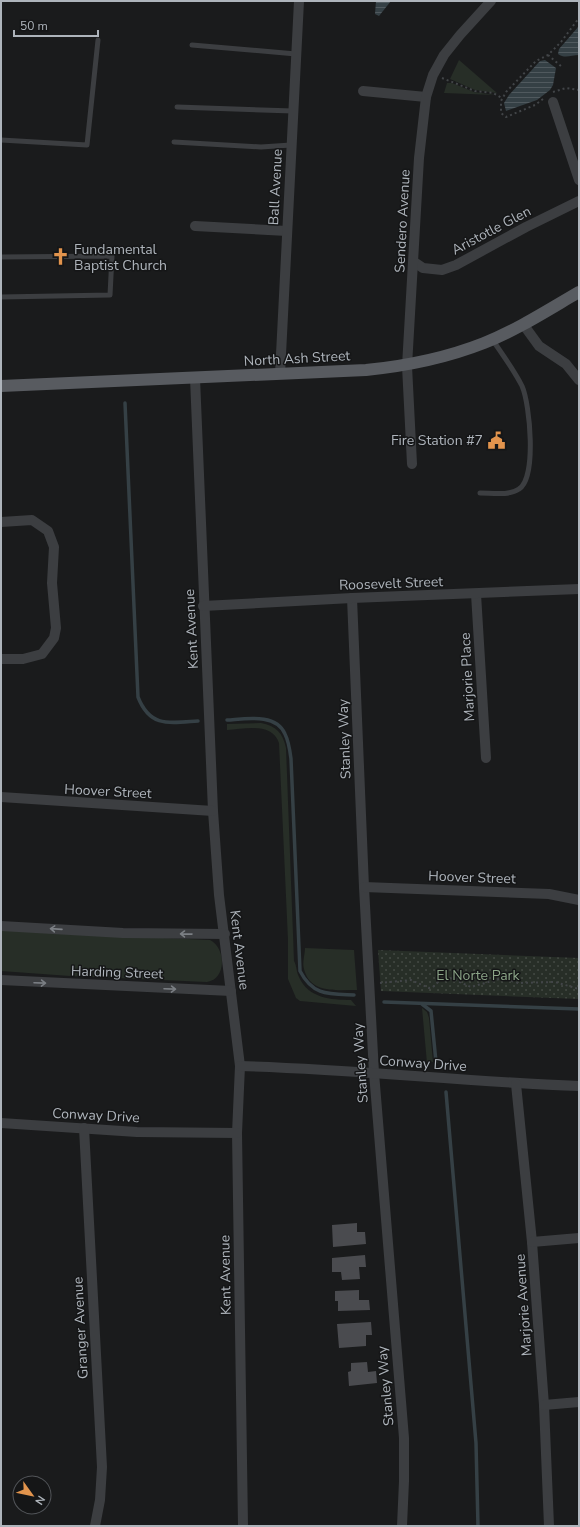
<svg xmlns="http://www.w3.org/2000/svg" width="580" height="1527" viewBox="0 0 580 1527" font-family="'Nunito Sans',sans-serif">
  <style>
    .green { fill: #272e27 }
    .park { fill: url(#park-dots) }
    .water { fill: url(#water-rules) }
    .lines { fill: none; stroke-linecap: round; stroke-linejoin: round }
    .stream { stroke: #354045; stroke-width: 3.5 }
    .building { fill: #4a4b4f }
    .path { stroke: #424548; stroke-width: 2; stroke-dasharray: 2 3; stroke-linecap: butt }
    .lane { stroke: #3c3e41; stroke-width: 5 }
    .street { stroke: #3c3e41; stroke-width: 10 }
    .primary { stroke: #585b60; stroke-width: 12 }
    .oneway { stroke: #7b7f84 }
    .labels { text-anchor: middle; stroke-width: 3; stroke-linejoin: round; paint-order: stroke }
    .street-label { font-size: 14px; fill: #aeb4bb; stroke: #151617 }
    .poi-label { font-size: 14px; fill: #aeb4bb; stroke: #151617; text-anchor: start }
    .park-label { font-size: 14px; fill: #8ba487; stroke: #151617 }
  </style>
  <defs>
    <pattern id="park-dots" width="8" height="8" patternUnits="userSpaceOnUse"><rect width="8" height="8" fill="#272e27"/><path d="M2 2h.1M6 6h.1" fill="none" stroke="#444a44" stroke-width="1.8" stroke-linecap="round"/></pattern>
    <pattern id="water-rules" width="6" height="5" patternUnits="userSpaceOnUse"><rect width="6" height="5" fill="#354045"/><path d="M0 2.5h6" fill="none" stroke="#50595e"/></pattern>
  </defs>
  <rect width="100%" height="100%" fill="#1a1b1c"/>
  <g class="green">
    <path d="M459,60l38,33 -22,-3 -25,-11z"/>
    <path d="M447,83h5l22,9 21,3 -51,-2z"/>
    <path d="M261,723c15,3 22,10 25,25l8,213c3,5 2,11 5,16 9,21 32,23 52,23l5,6 -56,-5 -4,-3 -8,-19v-39l-9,-197c-7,-21 -34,-14 -52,-13v-6z"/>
    <path d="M1,929l68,5 141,6c16,8 17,39 -3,42l-137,-6 -69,-5z"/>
    <path d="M305,948l49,2 3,40c-20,0 -47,4 -53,-21 -2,-6 1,-15 1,-21z"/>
    <path d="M422,1008l5,4 2,6 4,44 -6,1z"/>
  </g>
  <path class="park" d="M378,950l201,8v41l-198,-8z"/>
  <g class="water">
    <path d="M376,1h15l-12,15 -4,-2z"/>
    <path d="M579,26v29c-8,0 -14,4 -21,-1l1,-5z"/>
    <path d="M545,60l11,8 -3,17 -3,5 -13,10 -31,11 -2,-8 5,-8 31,-34z"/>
  </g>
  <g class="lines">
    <g class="stream">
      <path d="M125,403l13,294c12,31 32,26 60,24"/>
      <path d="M227,720c18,-1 49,-7 58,14 4,8 5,17 6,25l9,212c13,25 29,23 54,24"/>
      <path d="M384,1002l195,7"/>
      <path d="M422,1004l9,7 5,51"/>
      <path d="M446,1092l30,351 2,83"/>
    </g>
  </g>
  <g class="building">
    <path d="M357,1223v9h8l1,12 -33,3 -1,-22z"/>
    <path d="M365,1255l1,12h-7l1,12 -18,1 -1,-8h-9v-14z"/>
    <path d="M359,1290v10h10l1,10 -32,1v-10h-3v-10z"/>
    <path d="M371,1322l1,13h-6v11l-27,2 -2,-24z"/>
    <path d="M367,1362l1,10 8,-1 1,12 -28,3 -1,-14 3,-1v-8z"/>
  </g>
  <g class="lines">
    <g class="path">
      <path d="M548,55l14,12"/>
      <path d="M442,78l33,13 18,2 9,5"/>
      <path d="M553,92l13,-4 13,2"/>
      <path d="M543,99l-8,6 -29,12 -5,-4v-12l5,-9 30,-31 12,-6 13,-13 18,-24"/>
      <path d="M380,983l31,-3 18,8 4,-1 7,-7 10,-2 21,9 32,-9 15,5 37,-1 24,7"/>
    </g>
    <g class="lane">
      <path d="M192,45l104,9"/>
      <path d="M177,107l116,4"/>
      <path d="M1,140l86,5 11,-105"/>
      <path d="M174,142l87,5 30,-2"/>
      <path d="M1,257l111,-1 -2,39 -109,2"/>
      <path d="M480,493c12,0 29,3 39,-4 18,-11 11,-85 3,-103 -8,-16 -20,-32 -30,-47"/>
    </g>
    <g class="street">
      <path d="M363,91l63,6"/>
      <path d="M553,102l26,78"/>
      <path d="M195,226l92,5"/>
      <path d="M414,262l9,6 19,2 14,-5 70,-38 53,-26"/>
      <path d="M523,324l16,22 27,18 13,16"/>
      <path d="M280,374l19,-373"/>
      <path d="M195,378l18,433 6,84 21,171 -3,67 6,393"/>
      <path d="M412,464l-5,-98 12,-208 7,-61 7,-22 11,-20 16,-20 31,-34"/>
      <path d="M1,522l31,-2 16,11 6,16 -2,36 4,45 -2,10 -12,16 -19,5h-22"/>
      <path d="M476,594l10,164"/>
      <path d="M352,598l12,289 10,186 30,365v43l-2,45"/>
      <path d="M203,606l149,-8 227,-9"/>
      <path d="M1,797l212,14"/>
      <path d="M364,887l185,7 30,6"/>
      <path d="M1,926l122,7 102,1"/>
      <path d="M1,980l230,11"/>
      <path d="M240,1066c113,3 226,16 339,20"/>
      <path d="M516,1084l16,158 12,163 5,121"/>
      <path d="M1,1123l136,9 100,1"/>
      <path d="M84,1128l18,339 -2,33 -5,26"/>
      <path d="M532,1242l47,-4"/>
      <path d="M544,1405l35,-3"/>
    </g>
    <path class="primary" d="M1,386l365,-16c40,-4 80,-12 118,-27 33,-13 64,-33 95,-51"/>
  </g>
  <defs><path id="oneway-shaft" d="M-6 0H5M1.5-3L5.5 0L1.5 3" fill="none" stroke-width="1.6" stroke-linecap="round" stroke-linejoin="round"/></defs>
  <g class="oneway">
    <use href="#oneway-shaft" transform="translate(56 929) rotate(-176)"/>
    <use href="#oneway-shaft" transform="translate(186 934) rotate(-179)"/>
    <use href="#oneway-shaft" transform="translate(40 983) rotate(2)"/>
    <use href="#oneway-shaft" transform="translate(170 989) rotate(2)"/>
  </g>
  <defs>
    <symbol id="church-bare" viewBox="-9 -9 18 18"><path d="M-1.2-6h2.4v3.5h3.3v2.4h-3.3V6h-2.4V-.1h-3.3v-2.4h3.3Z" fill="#e2944d" stroke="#151617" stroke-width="2.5" paint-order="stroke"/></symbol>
    <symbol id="civic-bare" viewBox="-9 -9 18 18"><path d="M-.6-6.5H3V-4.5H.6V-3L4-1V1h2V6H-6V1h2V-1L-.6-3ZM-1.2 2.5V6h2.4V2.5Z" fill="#e2944d" stroke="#151617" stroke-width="2.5" paint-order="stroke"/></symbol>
  </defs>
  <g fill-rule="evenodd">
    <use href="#church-bare" x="48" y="244" width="25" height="25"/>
    <use href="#civic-bare" x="484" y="428" width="25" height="25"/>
  </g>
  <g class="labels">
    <g class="street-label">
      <text transform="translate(275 187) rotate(-87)" y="5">Ball Avenue</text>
      <text transform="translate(402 221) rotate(-87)" y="5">Sendero Avenue</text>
      <text transform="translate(491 230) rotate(-28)" y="5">Aristotle Glen</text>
      <text transform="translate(297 358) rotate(-3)" y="5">North Ash Street</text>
      <text transform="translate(391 583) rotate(-2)" y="5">Roosevelt Street</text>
      <text transform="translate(191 629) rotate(-93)" y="5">Kent Avenue</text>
      <text transform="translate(467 677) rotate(-93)" y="5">Marjorie Place</text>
      <text transform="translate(344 739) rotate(-92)" y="5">Stanley Way</text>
      <text transform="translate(108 791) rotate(3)" y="5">Hoover Street</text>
      <text transform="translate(472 877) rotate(2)" y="5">Hoover Street</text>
      <text transform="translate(240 950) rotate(83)" y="5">Kent Avenue</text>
      <text transform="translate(117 972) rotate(2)" y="5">Harding Street</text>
      <text transform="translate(360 1063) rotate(-94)" y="5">Stanley Way</text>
      <text transform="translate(423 1063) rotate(4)" y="5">Conway Drive</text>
      <text transform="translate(96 1115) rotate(3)" y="5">Conway Drive</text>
      <text transform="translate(225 1275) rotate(-91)" y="5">Kent Avenue</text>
      <text transform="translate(523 1305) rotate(-94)" y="5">Marjorie Avenue</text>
      <text transform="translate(80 1328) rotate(-93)" y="5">Granger Avenue</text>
      <text transform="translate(385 1386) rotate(-95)" y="5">Stanley Way</text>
    </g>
    <g class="poi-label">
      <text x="74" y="254">Fundamental<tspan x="74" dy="16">Baptist Church</tspan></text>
      <text x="483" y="445" text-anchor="end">Fire Station #7</text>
    </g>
    <g class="park-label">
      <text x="478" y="980">El Norte Park</text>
    </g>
  </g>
  <rect width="580" height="1527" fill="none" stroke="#aeb4bb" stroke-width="4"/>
  <g transform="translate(32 1495) rotate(123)"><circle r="19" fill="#151617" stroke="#525559"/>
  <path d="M0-3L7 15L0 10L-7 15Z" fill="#e2944d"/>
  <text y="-6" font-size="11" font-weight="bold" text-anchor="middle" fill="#aeb4bb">N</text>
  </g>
  <path d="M14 30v6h84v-6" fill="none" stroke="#aeb4bb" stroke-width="2"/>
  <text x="20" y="30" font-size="12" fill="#aeb4bb" stroke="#151617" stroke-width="3" paint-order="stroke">50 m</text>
</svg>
